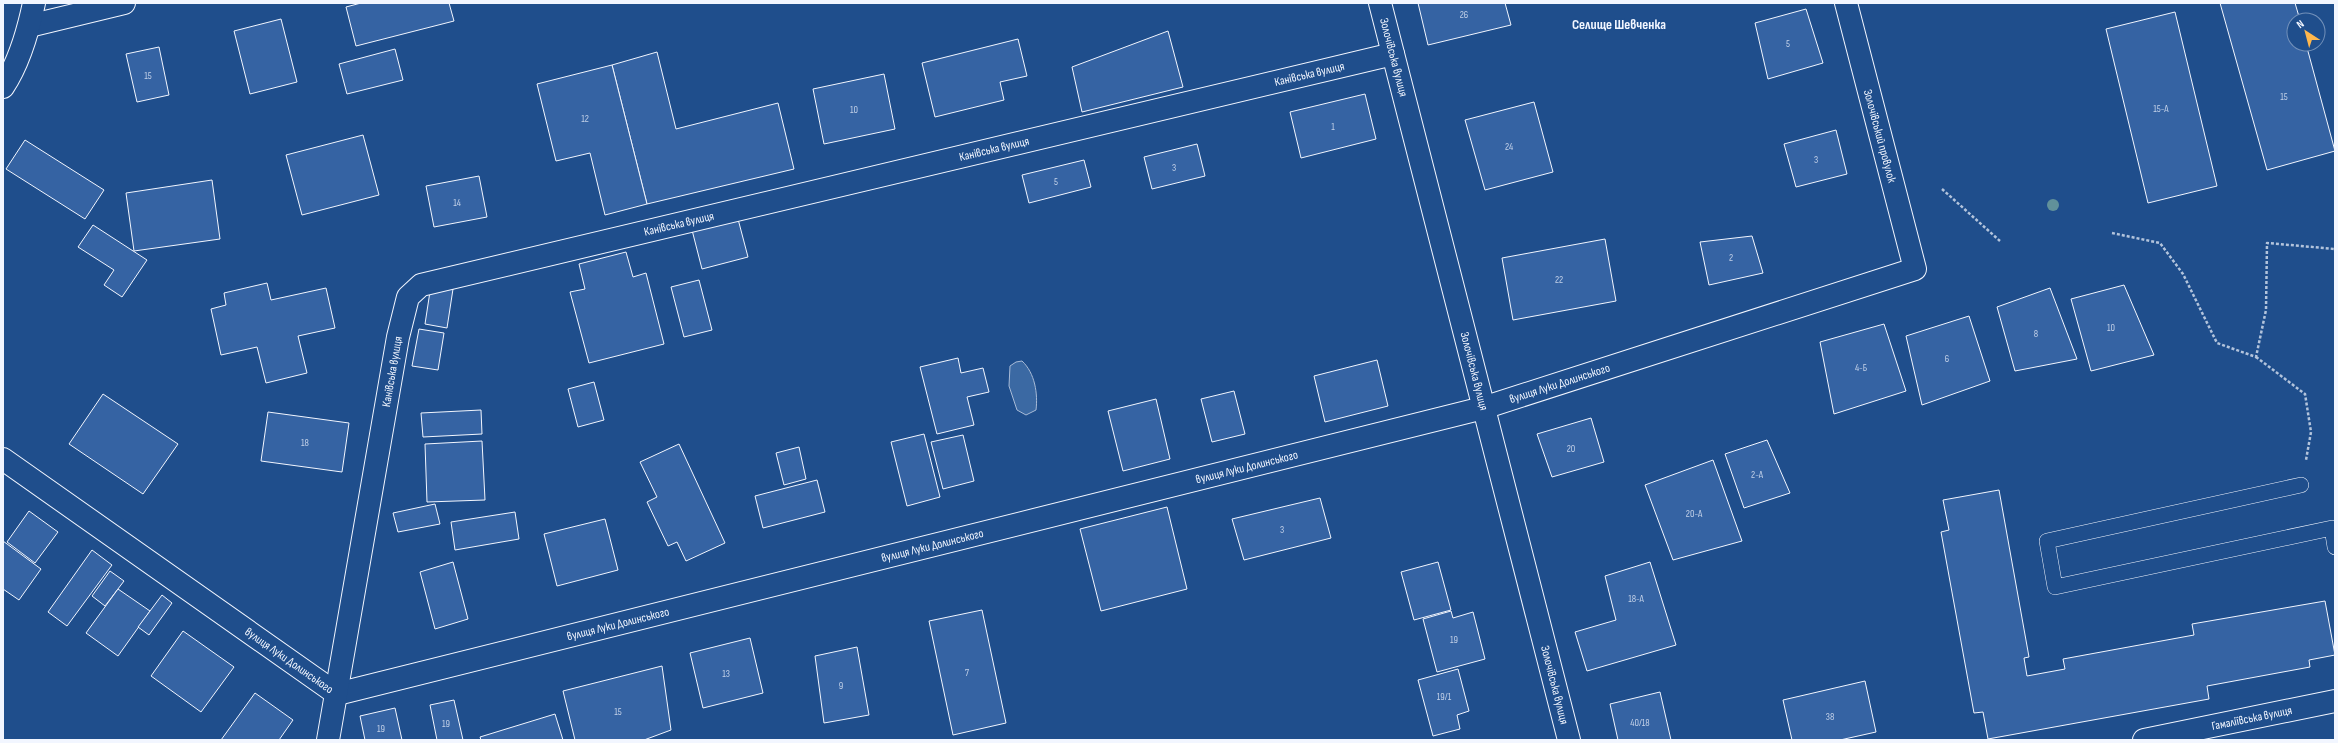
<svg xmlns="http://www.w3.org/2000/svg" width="2338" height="743" viewBox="0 0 2338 743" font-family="'Sofia Sans Condensed',sans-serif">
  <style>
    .water { fill: #3b69a3; stroke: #a8bbd7 }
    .building { fill: #3563a3; stroke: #f2f6ff }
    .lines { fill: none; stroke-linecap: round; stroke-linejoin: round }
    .lane-casing { stroke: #f2f6ff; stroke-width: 16 }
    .street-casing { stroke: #f2f6ff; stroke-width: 24 }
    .path { stroke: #b3c4dc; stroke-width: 2.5; stroke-dasharray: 3 2; stroke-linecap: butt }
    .lane { stroke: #1f4e8c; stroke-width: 15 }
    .street { stroke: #1f4e8c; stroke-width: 22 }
    .tree { fill: #61919a }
    .labels { text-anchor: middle; stroke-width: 3; stroke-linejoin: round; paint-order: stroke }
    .number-label { font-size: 10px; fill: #c3d1e8 }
    .street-label { font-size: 12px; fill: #f2f6ff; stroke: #1f4e8c }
    .quarter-label { font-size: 14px; font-weight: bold; fill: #f2f6ff; stroke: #1f4e8c }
  </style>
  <rect width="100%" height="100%" fill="#1f4e8c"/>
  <path class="water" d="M1022,361c13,12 16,33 14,49l-10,5 -9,-5 -8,-24 1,-20 6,-4z"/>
  <g class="building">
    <path d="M361,3h88l5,18 -98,25 -10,-39z"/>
    <path d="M1418,3h87l6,22 -83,20z"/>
    <path d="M2220,3h75l5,17h-6v24h12l29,107 -68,19z"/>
    <path d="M1806,9l17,54 -55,16 -13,-56z"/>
    <path d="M2175,12l42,174 -69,17 -42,-174z"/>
    <path d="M281,19l16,63 -47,12 -16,-63z"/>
    <path d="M1168,31l15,56 -101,25 -10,-45z"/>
    <path d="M1018,39l9,37 -27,6 4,18 -69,17 -13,-54z"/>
    <path d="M159,47l10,48 -32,7 -11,-48z"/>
    <path d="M395,49l8,31 -56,14 -8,-30z"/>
    <path d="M657,52l19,77 102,-26 16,66 -147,35 -35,-139z"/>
    <path d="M612,65l35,139 -42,11 -15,-62 -34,8 -19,-77z"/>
    <path d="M884,74l11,55 -71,15 -11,-55z"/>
    <path d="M1365,94l11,45 -75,19 -11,-46z"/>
    <path d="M1534,102l19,70 -68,18 -20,-70z"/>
    <path d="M1836,130l11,44 -51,13 -12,-43z"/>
    <path d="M363,135l16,60 -77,20 -16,-60z"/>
    <path d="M25,140l79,50 -19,29 -79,-50z"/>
    <path d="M1197,144l8,32 -53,13 -8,-32z"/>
    <path d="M1084,160l7,27 -62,16 -7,-28z"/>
    <path d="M479,176l8,41 -53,10 -8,-41z"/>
    <path d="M212,180l8,59 -86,12 -8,-58z"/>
    <path d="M738,219l10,38 -46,12 -10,-39z"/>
    <path d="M93,225l54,35 -25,37 -18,-12 10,-15 -36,-23z"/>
    <path d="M1752,236l11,37 -54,12 -9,-43z"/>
    <path d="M1605,239l11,62 -103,19 -11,-62z"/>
    <path d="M626,252l7,25 13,-4 18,71 -75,19 -19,-71 15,-3 -6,-25z"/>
    <path d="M699,280l13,50 -28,7 -13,-50z"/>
    <path d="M267,283l4,17 55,-12 9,40 -37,8 9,37 -41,10 -9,-36 -36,8 -10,-46 15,-4 -2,-12z"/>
    <path d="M431,285l22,4 -6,39 -22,-4z"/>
    <path d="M2124,285l30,70 -63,16 -20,-72z"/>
    <path d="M2050,288l27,71 -62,12 -18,-64z"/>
    <path d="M1969,316l21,65 -68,24 -16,-69z"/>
    <path d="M1884,324l22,67 -72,23 -14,-72z"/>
    <path d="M419,329l25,4 -6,37 -26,-4z"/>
    <path d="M958,358l3,15 22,-5 6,24 -22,5 7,28 -37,9 -17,-67z"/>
    <path d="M1377,360l11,46 -63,16 -11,-46z"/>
    <path d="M594,382l10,38 -26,7 -10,-38z"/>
    <path d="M1234,391l11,43 -33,8 -11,-43z"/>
    <path d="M103,394l75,50 -35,50 -74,-50z"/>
    <path d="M1156,399l14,60 -47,12 -15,-60z"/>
    <path d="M481,410l1,24 -59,3 -2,-24z"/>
    <path d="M268,412l81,11 -7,49 -81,-11z"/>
    <path d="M1591,418l13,44 -52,15 -15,-43z"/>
    <path d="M924,434l16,63 -33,9 -16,-64z"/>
    <path d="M963,435l11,46 -31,8 -12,-47z"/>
    <path d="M1767,440l23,53 -46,15 -19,-54z"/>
    <path d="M482,441l3,59 -58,2 -2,-58z"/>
    <path d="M679,444l46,99 -39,18 -9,-19 -9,4 -21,-44 10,-5 -17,-35z"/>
    <path d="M799,447l7,32 -22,6 -8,-32z"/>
    <path d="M1713,460l29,81 -69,19 -28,-75z"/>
    <path d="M817,480l8,32 -62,16 -8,-32z"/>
    <path d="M1999,490l30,167 -5,1 3,18 38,-7 -2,-10 131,-24 -2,-11 133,-23 10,54 -26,5 1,7 -103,19 2,13 -221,40 -5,-27 -9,1 -33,-181 8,-2 -6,-30z"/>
    <path d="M1320,498l11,40 -87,22 -12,-41z"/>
    <path d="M435,504l5,20 -42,8 -5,-19z"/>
    <path d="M1167,507l20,82 -86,22 -21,-82z"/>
    <path d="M29,511l29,21 -23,31 -28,-21z"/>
    <path d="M515,512l4,27 -64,11 -4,-28z"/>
    <path d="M605,519l13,51 -61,16 -13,-52z"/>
    <path d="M3,541l38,28 -22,31 -16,-11z"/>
    <path d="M92,550l20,15 -45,61 -19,-14z"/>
    <path d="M453,562l15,57 -33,10 -15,-57z"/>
    <path d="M1438,562l13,48 -37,10 -13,-48z"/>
    <path d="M1650,562l26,83 -89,26 -12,-39 41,-12 -11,-44z"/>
    <path d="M110,571l14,10 -19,25 -13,-10z"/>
    <path d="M118,589l32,22 -32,45 -32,-23z"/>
    <path d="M162,595l10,8 -23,32 -11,-8z"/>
    <path d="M982,610l24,113 -53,12 -24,-114z"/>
    <path d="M1451,611l2,7 20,-6 12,47 -48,13 -14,-53z"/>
    <path d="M183,631l51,36 -33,45 -50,-36z"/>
    <path d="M750,638l13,55 -60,15 -13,-55z"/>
    <path d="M857,647l12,68 -45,8 -9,-67z"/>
    <path d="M662,666l9,64 -27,10h-69l-12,-49z"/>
    <path d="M1458,669l11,42 -12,4 3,14 -27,7 -15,-56z"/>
    <path d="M1865,681l11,51 -36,8h-48l-9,-40z"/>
    <path d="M1660,692l11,48h-53l-8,-36z"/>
    <path d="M255,693l38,27 -14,20h-58z"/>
    <path d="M454,700l9,40h-26l-7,-35z"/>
    <path d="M395,708l7,32h-37l-5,-24z"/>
    <path d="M555,714l8,26h-82l-1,-3z"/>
  </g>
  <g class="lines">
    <defs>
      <path id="lane" d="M2301,485l-254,56 8,46 277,-59 3,19"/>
      <g id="street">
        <path id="s1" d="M1380,3l189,737"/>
        <path d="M29,26l95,-23"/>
        <path d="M3,87c16,-24 25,-55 31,-84"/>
        <path id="s2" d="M3,459l334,235 1146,-286 432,-139 -69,-266"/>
        <path id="s3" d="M328,740l70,-403 10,-40 13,-12 972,-231"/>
        <path id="s4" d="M2144,740l191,-39"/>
      </g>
    </defs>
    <use href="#lane" class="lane-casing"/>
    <use href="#street" class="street-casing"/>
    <g class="path">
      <path d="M1942,189l58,52"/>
      <path d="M2112,233l48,10 23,31 34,69 39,14 10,-47 1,-67 68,6"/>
      <path d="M2256,357l49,37 6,38 -5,28"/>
    </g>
    <use href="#lane" class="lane"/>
    <use href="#street" class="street"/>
  </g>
  <circle class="tree" cx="2053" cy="205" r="6"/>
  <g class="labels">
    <g class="number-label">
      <text x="1464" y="18">26</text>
      <text x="1788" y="47">5</text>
      <text x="148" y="79">15</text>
      <text x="2284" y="100">15</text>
      <text x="2161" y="112">15-А</text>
      <text x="854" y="113">10</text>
      <text x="585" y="122">12</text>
      <text x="1333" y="130">1</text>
      <text x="1509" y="150">24</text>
      <text x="1816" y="163">3</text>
      <text x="1174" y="171">3</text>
      <text x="1056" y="185">5</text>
      <text x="457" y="206">14</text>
      <text x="1731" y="261">2</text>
      <text x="1559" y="283">22</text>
      <text x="2111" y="331">10</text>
      <text x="2036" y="337">8</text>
      <text x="1947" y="362">6</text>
      <text x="1861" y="371">4-Б</text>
      <text x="305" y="446">18</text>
      <text x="1571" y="452">20</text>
      <text x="1757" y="478">2-А</text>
      <text x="1694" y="517">20-А</text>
      <text x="1282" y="533">3</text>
      <text x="1636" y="602">18-А</text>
      <text x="1454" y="643">19</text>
      <text x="967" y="676">7</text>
      <text x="726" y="677">13</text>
      <text x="841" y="689">9</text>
      <text x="1444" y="700">19/1</text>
      <text x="618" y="715">15</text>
      <text x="1830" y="720">38</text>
      <text x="1640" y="726">40/18</text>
      <text x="446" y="727">19</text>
      <text x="381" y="732">19</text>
    </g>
    <g class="street-label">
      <text dy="4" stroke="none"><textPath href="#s1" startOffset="56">Золочівська вулиця</textPath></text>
      <text dy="4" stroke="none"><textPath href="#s3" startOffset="1381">Канівська вулиця</textPath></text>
      <text transform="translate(1880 136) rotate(75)" y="4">Золочівський провулок</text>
      <text dy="4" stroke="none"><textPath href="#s3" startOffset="1057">Канівська вулиця</textPath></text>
      <text dy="4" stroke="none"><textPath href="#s3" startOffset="733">Канівська вулиця</textPath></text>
      <text dy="4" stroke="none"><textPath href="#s3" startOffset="374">Канівська вулиця</textPath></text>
      <text dy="4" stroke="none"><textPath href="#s1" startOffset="380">Золочівська вулиця</textPath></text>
      <text dy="4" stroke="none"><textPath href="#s2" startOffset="1670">вулиця Луки Долинського</textPath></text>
      <text dy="4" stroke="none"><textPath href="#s2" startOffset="1346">вулиця Луки Долинського</textPath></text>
      <text dy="4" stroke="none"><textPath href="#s2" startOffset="1022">вулиця Луки Долинського</textPath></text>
      <text dy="4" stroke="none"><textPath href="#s2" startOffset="698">вулиця Луки Долинського</textPath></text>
      <text dy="4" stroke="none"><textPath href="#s2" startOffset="350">вулиця Луки Долинського</textPath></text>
      <text dy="4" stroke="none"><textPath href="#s1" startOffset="704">Золочівська вулиця</textPath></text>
      <text dy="4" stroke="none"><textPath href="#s4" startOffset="110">Гамаліївська вулиця</textPath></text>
    </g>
    <g class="quarter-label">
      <text x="1619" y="29">Селище Шевченка</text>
    </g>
  </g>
  <rect width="2338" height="743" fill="none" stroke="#f2f6ff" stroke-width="8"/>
  <g transform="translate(2306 32) rotate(324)"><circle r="19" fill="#1f4e8c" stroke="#7391ba"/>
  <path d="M0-3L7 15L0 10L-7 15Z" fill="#ffb74d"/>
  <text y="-6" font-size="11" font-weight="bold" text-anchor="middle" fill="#f2f6ff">N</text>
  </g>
</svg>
